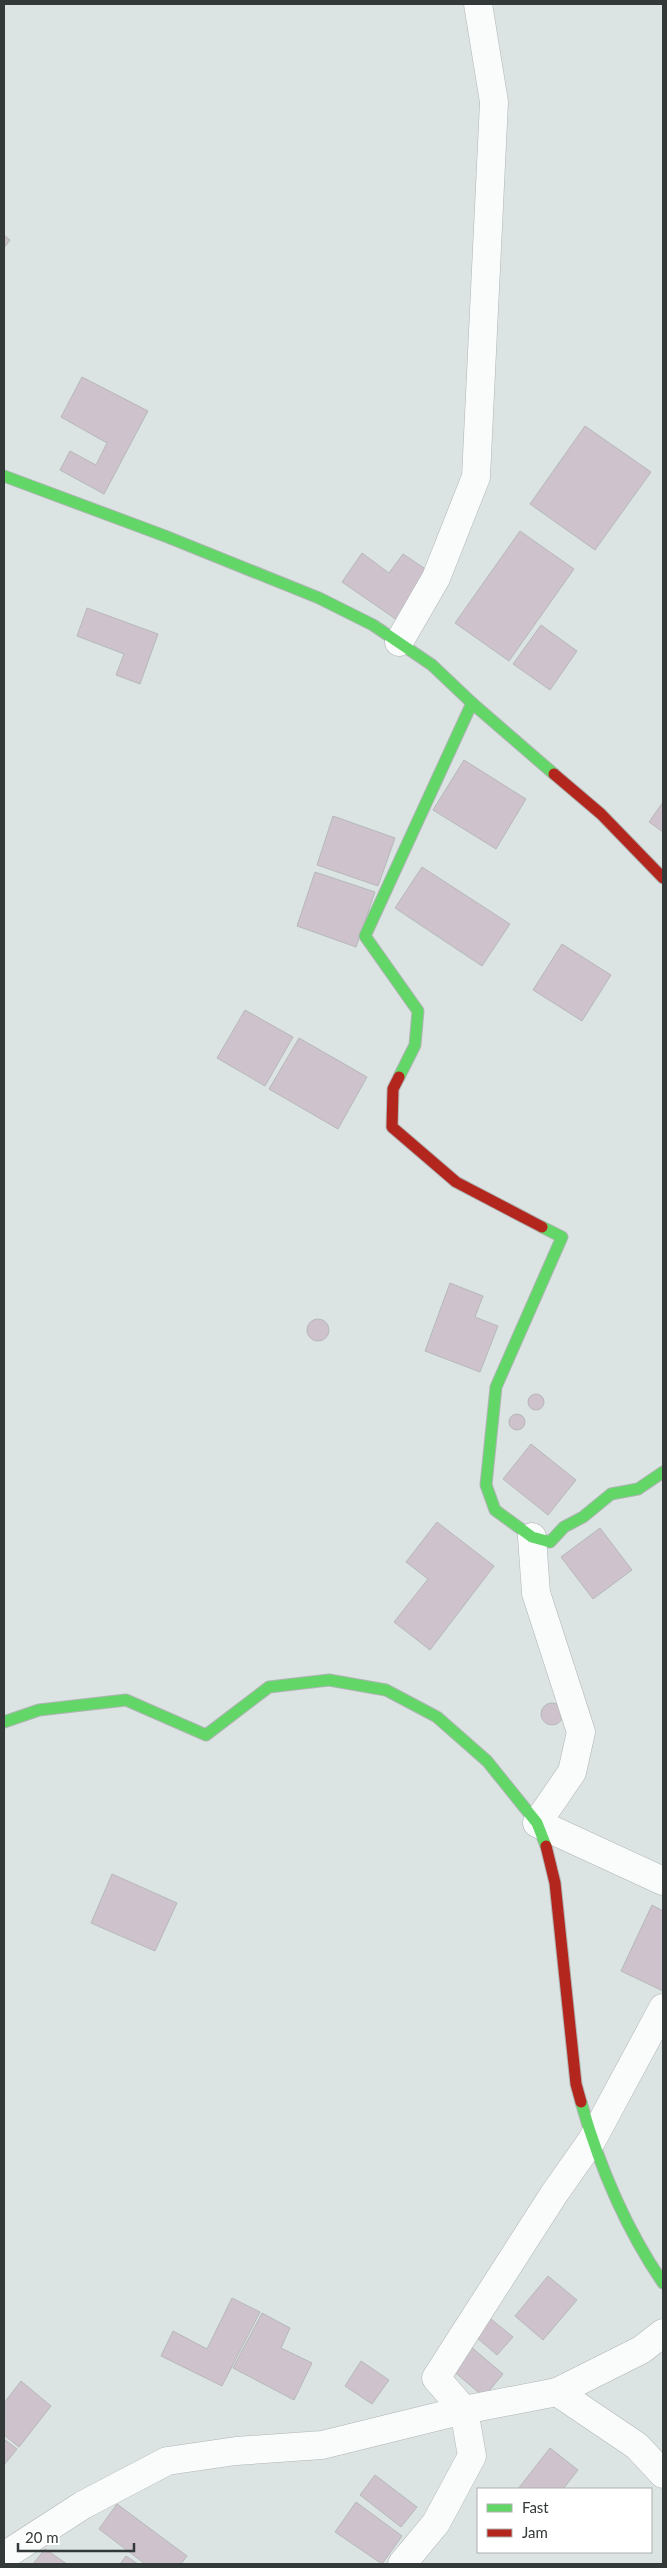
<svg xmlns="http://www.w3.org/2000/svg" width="667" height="2568" viewBox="0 0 667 2568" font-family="Lato,sans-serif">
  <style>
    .building { fill: #cec2cd; stroke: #b6b8b9 }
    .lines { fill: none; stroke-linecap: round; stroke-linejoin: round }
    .street-casing { stroke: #afb5b4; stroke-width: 29 }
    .fast-casing { stroke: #afb5b4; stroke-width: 13 }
    .jam-casing { stroke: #afb5b4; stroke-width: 13 }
    .street { stroke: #fafbfb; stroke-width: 28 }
    .fast { stroke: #63d668; stroke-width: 11 }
    .jam { stroke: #b3261e; stroke-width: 11 }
  </style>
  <rect width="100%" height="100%" fill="#dce4e3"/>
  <g class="building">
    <path d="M4,235l6,5 -6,8z"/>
    <path d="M82,377l66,34 -44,83 -44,-24 10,-19 26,14 11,-22 -46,-26z"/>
    <path d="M585,426l66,46 -56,78 -65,-46z"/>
    <path d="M520,531l54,38 -65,92 -54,-38z"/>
    <path d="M362,553l27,20 14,-19 27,18 -33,48 -55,-38z"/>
    <path d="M87,608l71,26 -18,50 -24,-9 8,-21 -47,-18z"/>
    <path d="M541,625l36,26 -27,39 -37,-26z"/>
    <path d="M464,760l62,39 -30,50 -63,-39z"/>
    <path d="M663,802v30l-14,-10z"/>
    <path d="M333,816l62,22 -17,48 -61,-21z"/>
    <path d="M422,867l88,57 -28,42 -87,-58z"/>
    <path d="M315,872l60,20 -19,55 -59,-21z"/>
    <path d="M562,944l49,31 -29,46 -49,-31z"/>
    <path d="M245,1010l48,27 -28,49 -48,-28z"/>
    <path d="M299,1038l68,39 -29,52 -69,-40z"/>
    <path d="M450,1283l33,13 -8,21 23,9 -18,46 -55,-21z"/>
    <circle cx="318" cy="1330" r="11"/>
    <circle cx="536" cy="1402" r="8"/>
    <circle cx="517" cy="1422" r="8"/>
    <path d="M531,1444l45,36 -28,35 -45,-36z"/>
    <path d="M437,1522l57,44 -64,84 -36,-28 34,-43 -22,-17z"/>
    <path d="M600,1528l32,42 -39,29 -32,-42z"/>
    <circle cx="552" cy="1714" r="11"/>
    <path d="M112,1874l65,29 -22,48 -64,-28z"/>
    <path d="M652,1905l11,6v80l-42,-20z"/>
    <path d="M548,2276l29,24 -34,40 -28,-24z"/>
    <path d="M232,2298l28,14 -38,74 -61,-30 12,-25 34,18z"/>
    <path d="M262,2313l28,15 -9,20 31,15 -18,37 -61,-32z"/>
    <path d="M491,2319l22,18 -16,18 -21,-18z"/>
    <path d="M470,2346l33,28 -19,23 -33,-28z"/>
    <path d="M361,2361l28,19 -17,24 -27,-18z"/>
    <path d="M21,2381l30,25 -32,41 -15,-12v-32z"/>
    <path d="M4,2439l13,10 -13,16z"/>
    <path d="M550,2448l28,22 -15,19h-45z"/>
    <path d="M375,2475l42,32 -16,20 -41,-32z"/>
    <path d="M356,2502l46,34 -20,28 -47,-32z"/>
    <path d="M117,2504l70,52 -6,8h-36l-46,-35z"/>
    <path d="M45,2549l22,15h-34z"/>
    <path d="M126,2556l12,8h-18z"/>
  </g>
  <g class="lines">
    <defs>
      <g id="street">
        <path d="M399,642l37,-64 40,-101 18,-375 -16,-98"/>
        <path d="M532,1537l4,56 45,139 -9,40 -35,51 126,58"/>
        <path d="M557,2392l80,54 26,28"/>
        <path d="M4,2556l79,-51 84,-44 69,-10 86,-6 142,-35 93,-18 84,-42 22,-17"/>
        <path d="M402,2564l34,-41 36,-67 -8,-46 -28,-32 118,-184 38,-54 71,-132"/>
      </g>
      <g id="fast">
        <path d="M4,476l161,60 154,62 54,27 59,40 40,38 82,71"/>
        <path d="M399,1077l16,-32 3,-34 -53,-75 107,-233"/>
        <path d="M542,1227l20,10 -66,150 -10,98 9,25 37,27 18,5 14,-15 19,-10 28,-23 27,-5 25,-17"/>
        <path d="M4,1722l35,-12 87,-10 80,35 63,-48 60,-7 57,10 51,27 50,44 50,62 9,23"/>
        <path d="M581,2102c18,63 45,127 82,181"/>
      </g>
      <g id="jam">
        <path d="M554,774l47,40 62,64"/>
        <path d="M399,1077l-6,12 -1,38 64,55 86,45"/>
        <path d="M546,1846l9,37 21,201 5,18"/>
      </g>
    </defs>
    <use href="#street" class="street-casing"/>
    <use href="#fast" class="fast-casing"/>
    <use href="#jam" class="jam-casing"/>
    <use href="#street" class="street"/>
    <use href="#fast" class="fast"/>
    <use href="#jam" class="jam"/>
  </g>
  <rect width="667" height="2568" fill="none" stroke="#333938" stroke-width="10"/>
  <rect x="477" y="2488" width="175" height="65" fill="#ffffff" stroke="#adb0af"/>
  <rect x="487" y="2504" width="25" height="8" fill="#63d668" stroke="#adb0af"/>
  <text x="522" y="2513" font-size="15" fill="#333938">Fast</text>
  <rect x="487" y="2529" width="25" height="8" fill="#b3261e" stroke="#adb0af"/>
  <text x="522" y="2538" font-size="15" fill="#333938">Jam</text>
  <path d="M18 2543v8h116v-8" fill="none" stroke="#333938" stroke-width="2.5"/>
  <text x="25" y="2543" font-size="15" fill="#333938" stroke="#ffffff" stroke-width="4" paint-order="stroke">20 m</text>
</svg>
